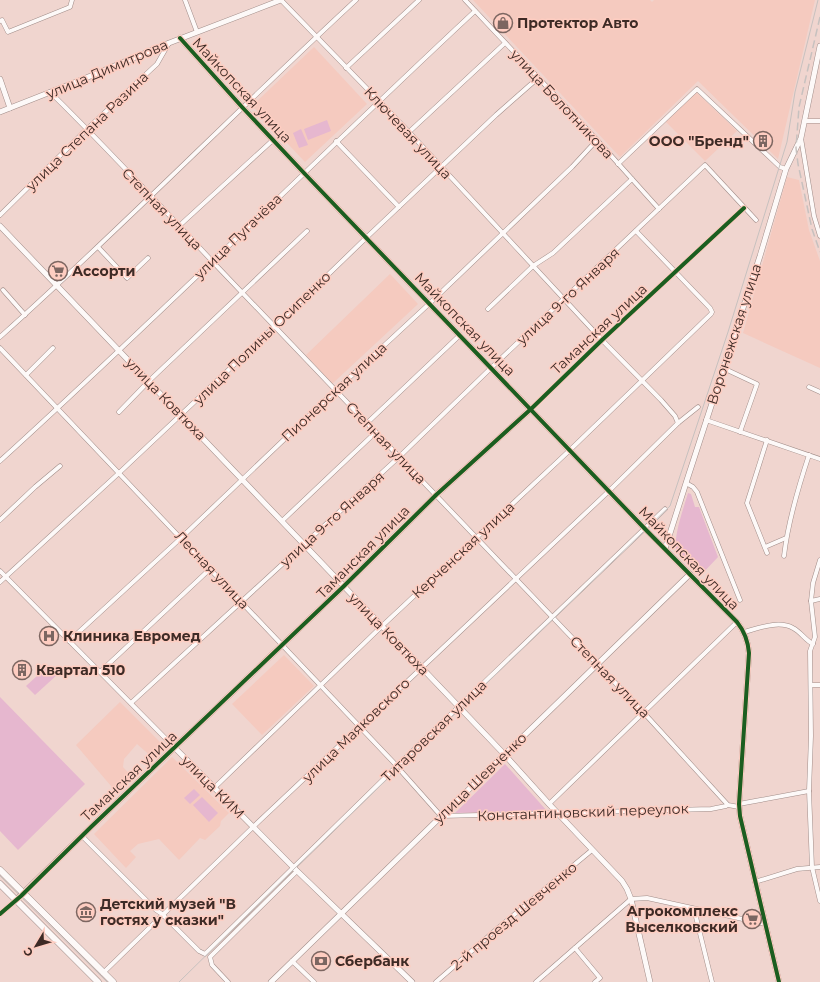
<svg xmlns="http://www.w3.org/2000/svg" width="820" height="982" viewBox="0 0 820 982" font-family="Montserrat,sans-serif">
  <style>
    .built { fill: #f5cabf }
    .green { fill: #e6b7cf }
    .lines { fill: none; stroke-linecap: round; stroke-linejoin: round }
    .minor-casing { stroke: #a18d89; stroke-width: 5 }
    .tertiary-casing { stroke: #a18d89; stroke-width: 6 }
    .primary-casing { stroke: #a18d89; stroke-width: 7 }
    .minor { stroke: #fdf9f8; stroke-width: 4 }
    .tertiary { stroke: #fdf9f8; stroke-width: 5 }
    .primary { stroke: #fdf9f8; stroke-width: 6 }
    .tram { stroke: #c7c1bf; stroke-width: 1 }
    .rail { stroke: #c7c1bf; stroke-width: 1.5; stroke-dasharray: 8 4; stroke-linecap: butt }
    .cycleway-casing { stroke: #fecdc1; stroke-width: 6 }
    .cycleway { stroke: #1b5e20; stroke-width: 4 }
    .labels { text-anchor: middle; stroke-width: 3; stroke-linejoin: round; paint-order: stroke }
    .poi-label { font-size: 14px; font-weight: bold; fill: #3e2b26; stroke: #fecdc1; text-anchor: start }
    .street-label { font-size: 14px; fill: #3e2b26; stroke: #fecdc1 }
  </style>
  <rect width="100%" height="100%" fill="#f0d5cf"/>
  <g class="built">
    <path d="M473,0h177l2,2 2,-2h161l-37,159 -80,-78 -78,76z"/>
    <path d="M314,47l53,57 -62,58 -53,-56z"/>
    <path d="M696,92l41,39 -32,30 -39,-39z"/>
    <path d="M787,177l12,3 10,50 11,31v107l-77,-35z"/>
    <path d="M390,274l28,30 -86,80 -26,-29z"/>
    <path d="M284,655l30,31 -52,49 -30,-31z"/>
    <path d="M120,702l45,45 -12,11 -16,-14 -13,15 -1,8 10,11 -16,15 -41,-48z"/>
    <path d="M172,757l57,56 -8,8 -1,5 -15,14 -5,-2 -21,22 -20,-21 -21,5 -8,7 6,6 -10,11 -32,-34z"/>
  </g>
  <g class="green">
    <path d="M327,120l4,11 -23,9 -4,-11z"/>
    <path d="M301,129l7,16 -9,3 -6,-15z"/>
    <path d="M688,493l3,1 4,13h4l19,50 -18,19 -23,-24c-5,-13 7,-45 11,-59z"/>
    <path d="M49,665l9,9 -23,21 -9,-9z"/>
    <path d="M0,697l85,87 -67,66 -18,-19z"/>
    <path d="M505,764l42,47 -92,2z"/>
    <path d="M194,789l6,6 -10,9 -6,-6z"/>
    <path d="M202,797l16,16 -9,9 -16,-17z"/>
  </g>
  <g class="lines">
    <defs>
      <g id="minor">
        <path d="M185,0l12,32"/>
        <path d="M281,0l128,132 193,208 59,60 14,16 3,7"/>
        <path d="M465,0l132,140 62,69"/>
        <path d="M0,21l2,-1 6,12 62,-25 2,-7"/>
        <path d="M346,68l73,-68"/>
        <path d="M50,92c56,55 109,112 162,169l432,452 84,92 11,2"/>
        <path d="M805,121h15"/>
        <path d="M409,132l96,-89"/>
        <path d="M801,138l13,78 6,20"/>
        <path d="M336,141l63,66"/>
        <path d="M618,164l79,-75 83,78 6,2"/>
        <path d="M0,215l87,-86 70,-65 12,-21"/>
        <path d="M179,226l94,-86"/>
        <path d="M98,247l29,31 21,-20"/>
        <path d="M3,290l22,25"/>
        <path d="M488,309l45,-43 20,-13 79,-74"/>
        <path d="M0,337c122,-109 236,-226 356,-337"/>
        <path d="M0,348l397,418"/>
        <path d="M723,368l34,16 -17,48"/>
        <path d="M26,375l27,-27"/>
        <path d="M809,387l11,5"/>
        <path d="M531,409l71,-69 142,-132"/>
        <path d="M119,412l30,-31 158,-150"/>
        <path d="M706,420l114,39"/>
        <path d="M367,423l93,-88"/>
        <path d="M0,461c162,-147 316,-302 475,-450"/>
        <path d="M686,483l7,4 4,5 43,108"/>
        <path d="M0,520l35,-33 25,-21"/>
        <path d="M282,521l94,-89"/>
        <path d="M765,547l21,-9"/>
        <path d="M767,553l-20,-50 20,-63"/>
        <path d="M784,556c4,-35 14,-68 25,-101"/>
        <path d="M820,560l-7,23 -2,18 4,36 -5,14 1,85 -2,55 3,76 8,34"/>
        <path d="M0,571l175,177"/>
        <path d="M0,582l119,-109 156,-147 92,-89 129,-122 42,-37"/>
        <path d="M811,601l9,-2"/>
        <path d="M744,632c15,-4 35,-12 49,-4 8,4 12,12 20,16"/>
        <path d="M69,641l112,-103 155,-148 94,-87 142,-136 25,-27"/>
        <path d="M100,672l110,-103"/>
        <path d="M811,685h9"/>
        <path d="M131,703l268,-246 92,-89 214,-203 51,55"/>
        <path d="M401,771l40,45 270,-7 15,-3"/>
        <path d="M214,788l168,-162 188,-176 141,-136 1,-2 -2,-4 -74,-77"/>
        <path d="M549,804l188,-182"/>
        <path d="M739,804l70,-13"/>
        <path d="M82,836l74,74 6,4 37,37 6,3 192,-188 268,-257"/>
        <path d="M755,882l42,-13 23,-2"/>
        <path d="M694,909l18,73"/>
        <path d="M0,914l16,-14"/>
        <path d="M575,948l25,30 -5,4"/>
        <path d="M292,961l22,21"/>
        <path d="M103,973l150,-146 356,-336 69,-68 20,-16"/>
        <path d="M228,982l-16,-17 -2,-8 87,-86"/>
        <path d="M436,982l61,-53 95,-79"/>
        <path d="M536,982l95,-83 16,-1 118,26"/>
      </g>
      <g id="tertiary">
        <path d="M180,38l62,69 62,66 343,358 90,91c8,10 11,19 12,31l-10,151 1,12 39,166"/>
        <path d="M0,79l10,29"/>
        <path d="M0,112l81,-32 88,-37 112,-43"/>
        <path d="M0,226l504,528 45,50 73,77 5,8 4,10 19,83"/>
        <path d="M665,549l21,-66 74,-227 26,-87 15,-31 19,-92"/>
        <path d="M175,748l118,119 119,115"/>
        <path d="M16,900l75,-73 253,-241 92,-91 95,-86"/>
        <path d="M271,982l419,-408"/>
      </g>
      <g id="primary">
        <path d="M0,870l113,112"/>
        <path d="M0,884l98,98"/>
      </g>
    </defs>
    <use href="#minor" class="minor-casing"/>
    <use href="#tertiary" class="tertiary-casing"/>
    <use href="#primary" class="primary-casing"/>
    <use href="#minor" class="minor"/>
    <use href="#tertiary" class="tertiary"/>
    <use href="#primary" class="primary"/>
    <g class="tram">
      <path d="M0,876l107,106"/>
      <path d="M179,982l115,-113 376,-363 58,-174 59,-190 8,-50 23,-92"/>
    </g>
    <path class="rail" d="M820,17l-21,90 -3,41 2,16 14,65 8,23"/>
    <defs>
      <g id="cycleway">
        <path d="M180,38l62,69 62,66 343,358 90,91c8,10 11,19 12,31l-10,151 1,12 39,166"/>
        <path d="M0,914l21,-18 70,-69 253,-241 92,-91 95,-86 71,-69 142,-132"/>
      </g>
    </defs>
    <use href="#cycleway" class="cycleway-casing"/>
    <use href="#cycleway" class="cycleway"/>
  </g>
  <defs>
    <symbol id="shop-ring" viewBox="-11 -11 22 22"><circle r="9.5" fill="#fecdc1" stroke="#7c6661" stroke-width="1.5"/><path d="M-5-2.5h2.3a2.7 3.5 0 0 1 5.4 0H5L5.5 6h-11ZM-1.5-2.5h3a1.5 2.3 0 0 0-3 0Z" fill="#7c6661"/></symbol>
    <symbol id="building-ring" viewBox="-11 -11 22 22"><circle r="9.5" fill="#fecdc1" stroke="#7c6661" stroke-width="1.5"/><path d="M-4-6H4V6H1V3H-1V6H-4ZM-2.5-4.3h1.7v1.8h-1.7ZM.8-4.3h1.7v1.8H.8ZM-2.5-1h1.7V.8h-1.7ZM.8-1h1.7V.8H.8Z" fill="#7c6661"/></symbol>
    <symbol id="supermarket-ring" viewBox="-11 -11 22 22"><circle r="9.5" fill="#fecdc1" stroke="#7c6661" stroke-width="1.5"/><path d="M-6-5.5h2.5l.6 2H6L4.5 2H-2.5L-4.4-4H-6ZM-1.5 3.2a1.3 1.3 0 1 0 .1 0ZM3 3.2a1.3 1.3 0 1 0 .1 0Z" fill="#7c6661"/></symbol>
    <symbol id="hospital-ring" viewBox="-11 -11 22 22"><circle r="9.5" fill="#fecdc1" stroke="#7c6661" stroke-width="1.5"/><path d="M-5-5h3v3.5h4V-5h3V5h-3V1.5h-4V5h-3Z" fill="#7c6661"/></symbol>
    <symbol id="museum-ring" viewBox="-11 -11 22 22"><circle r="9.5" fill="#fecdc1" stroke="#7c6661" stroke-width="1.5"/><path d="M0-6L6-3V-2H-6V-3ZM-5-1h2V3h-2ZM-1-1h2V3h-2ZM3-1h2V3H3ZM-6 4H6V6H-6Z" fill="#7c6661"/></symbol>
    <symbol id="bank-ring" viewBox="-11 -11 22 22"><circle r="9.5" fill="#fecdc1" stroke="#7c6661" stroke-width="1.5"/><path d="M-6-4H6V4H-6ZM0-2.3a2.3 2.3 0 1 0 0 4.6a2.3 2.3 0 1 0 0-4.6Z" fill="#7c6661"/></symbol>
  </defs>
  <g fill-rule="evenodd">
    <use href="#shop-ring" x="492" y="12" width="22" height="22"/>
    <use href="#building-ring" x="752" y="130" width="22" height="22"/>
    <use href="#supermarket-ring" x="47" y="260" width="22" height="22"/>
    <use href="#hospital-ring" x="38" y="625" width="22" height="22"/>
    <use href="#building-ring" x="11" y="659" width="22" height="22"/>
    <use href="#museum-ring" x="75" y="901" width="22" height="22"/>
    <use href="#supermarket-ring" x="741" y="908" width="22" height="22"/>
    <use href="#bank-ring" x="310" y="950" width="22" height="22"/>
  </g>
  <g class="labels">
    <g class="poi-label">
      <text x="517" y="28">Протектор Авто</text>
      <text x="749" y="146" text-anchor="end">ООО "Бренд"</text>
      <text x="72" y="276">Ассорти</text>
      <text x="63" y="641">Клиника Евромед</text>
      <text x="36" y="675">Квартал 510</text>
      <text x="100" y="909">Детский музей "В<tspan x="100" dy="16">гостях у сказки"</tspan></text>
      <text x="738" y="916" text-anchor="end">Агрокомплекс<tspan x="738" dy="16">Выселковский</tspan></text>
      <text x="335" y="966">Сбербанк</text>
    </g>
    <g class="street-label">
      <text transform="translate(107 69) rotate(-23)" y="5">улица Димитрова</text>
      <text transform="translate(242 90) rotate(47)" y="5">Майкопская улица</text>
      <text transform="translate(562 104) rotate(47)" y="5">улица Болотникова</text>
      <text transform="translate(87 131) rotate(-44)" y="5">улица Степана Разина</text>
      <text transform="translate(408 133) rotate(47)" y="5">Ключевая улица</text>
      <text transform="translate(162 209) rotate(46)" y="5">Степная улица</text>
      <text transform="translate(238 236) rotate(-44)" y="5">улица Пугачёва</text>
      <text transform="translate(568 296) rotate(-43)" y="5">улица 9-го Января</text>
      <text transform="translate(465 324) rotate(46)" y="5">Майкопская улица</text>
      <text transform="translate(599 329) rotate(-43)" y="5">Таманская улица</text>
      <text transform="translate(734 334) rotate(-72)" y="5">Воронежская улица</text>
      <text transform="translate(262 338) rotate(-44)" y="5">улица Полины Осипенко</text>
      <text transform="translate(334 392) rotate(-43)" y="5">Пионерская улица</text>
      <text transform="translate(166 399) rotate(46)" y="5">улица Ковтюха</text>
      <text transform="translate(386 443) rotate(46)" y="5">Степная улица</text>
      <text transform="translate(332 519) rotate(-42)" y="5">улица 9-го Января</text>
      <text transform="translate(463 550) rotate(-43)" y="5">Керченская улица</text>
      <text transform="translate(363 552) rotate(-45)" y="5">Таманская улица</text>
      <text transform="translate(689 558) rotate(46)" y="5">Майкопская улица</text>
      <text transform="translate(212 570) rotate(47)" y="5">Лесная улица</text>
      <text transform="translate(389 634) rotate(46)" y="5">улица Ковтюха</text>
      <text transform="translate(610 677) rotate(46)" y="5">Степная улица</text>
      <text transform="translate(356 730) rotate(-44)" y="5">улица Маяковского</text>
      <text transform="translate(434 731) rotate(-44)" y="5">Титаровская улица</text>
      <text transform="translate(129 776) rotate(-43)" y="5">Таманская улица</text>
      <text transform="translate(480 778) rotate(-44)" y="5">улица Шевченко</text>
      <text transform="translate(213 787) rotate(45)" y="5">улица КИМ</text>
      <text transform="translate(583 812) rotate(-2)" y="5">Константиновский переулок</text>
      <text transform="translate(514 916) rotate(-40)" y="5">2-й проезд Шевченко</text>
    </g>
  </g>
  <g transform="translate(36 946) rotate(232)" stroke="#fecdc1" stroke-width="3" paint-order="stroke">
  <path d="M0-3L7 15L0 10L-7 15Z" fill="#3e2b26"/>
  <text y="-6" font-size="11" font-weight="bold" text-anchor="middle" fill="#3e2b26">С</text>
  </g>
</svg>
